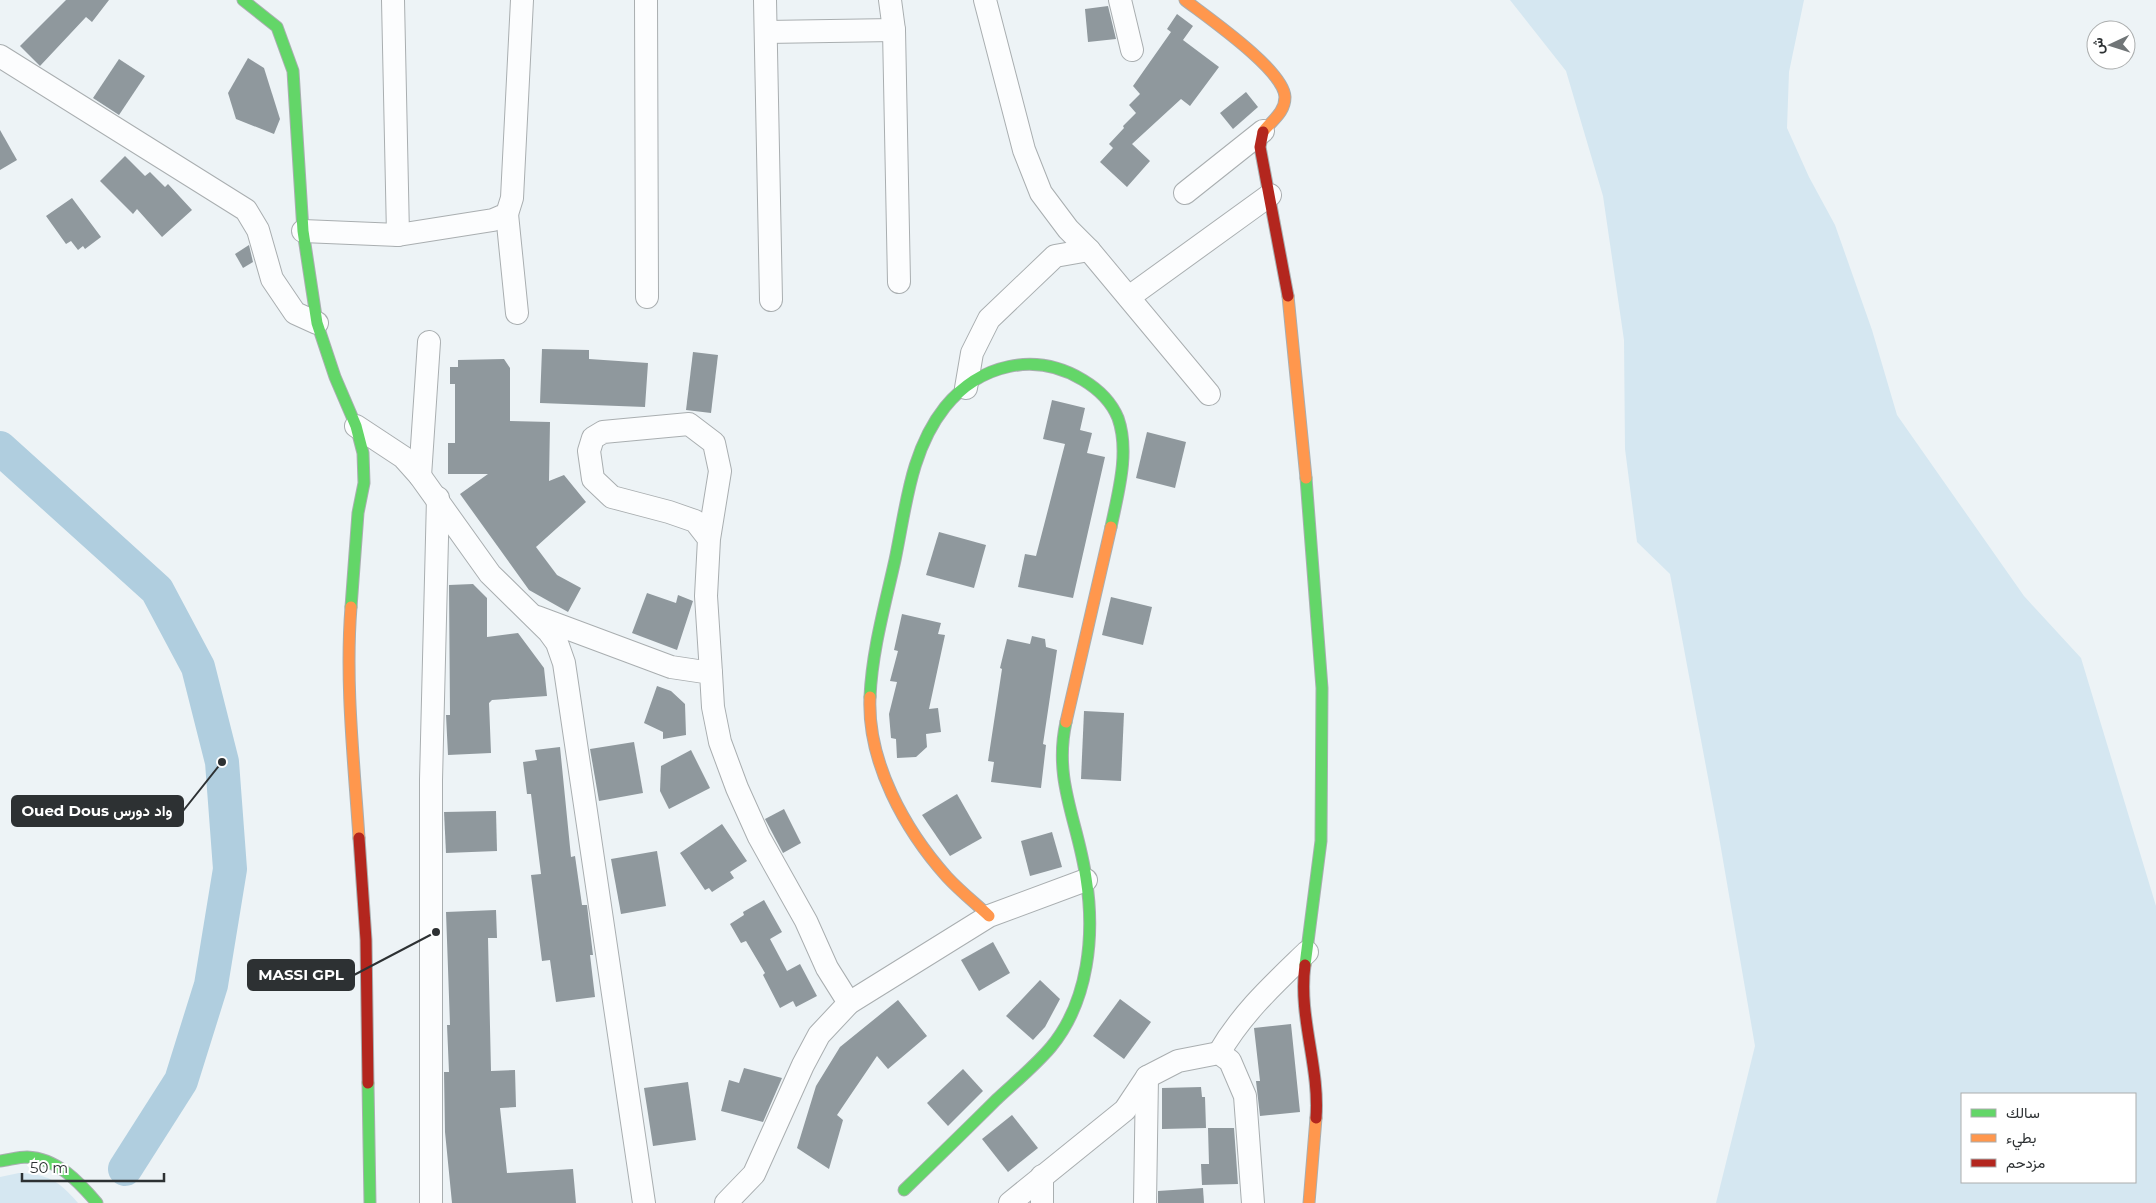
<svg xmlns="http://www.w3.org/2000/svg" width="2156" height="1203" viewBox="0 0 2156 1203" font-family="Montserrat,Vazirmatn,sans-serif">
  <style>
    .green { fill: #d5e7f1; fill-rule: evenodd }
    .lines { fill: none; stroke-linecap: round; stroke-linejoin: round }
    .river { stroke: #b0cedf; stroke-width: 34 }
    .building { fill: #8f989d }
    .street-casing { stroke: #a9aeb0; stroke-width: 24 }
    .fast-casing { stroke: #a9aeb0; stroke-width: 13 }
    .slow-casing { stroke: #a9aeb0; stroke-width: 13 }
    .jam-casing { stroke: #a9aeb0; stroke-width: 13 }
    .street { stroke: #fcfdfe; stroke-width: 22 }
    .fast { stroke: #63d668; stroke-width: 11 }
    .slow { stroke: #ff974d; stroke-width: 11 }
    .jam { stroke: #b3261e; stroke-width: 11 }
    .leader { fill: none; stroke: #2d3133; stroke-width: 2 }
    .callout-dot { fill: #2d3133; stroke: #fff; stroke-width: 2 }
    .callout { fill: #2d3133; stroke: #2d3133; stroke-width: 2 }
    .callout-label { font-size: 15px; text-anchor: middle; font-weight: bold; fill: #fff }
  </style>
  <rect width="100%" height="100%" fill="#edf3f6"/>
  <g class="green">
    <path d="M1510,0h294l-15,72 -2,56 22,49 26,48 37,105 25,85 127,181 57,62 75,248v297h-440l39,-157 -37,-215 -48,-257 -33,-32 -12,-93 -1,-109 -21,-144 -37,-125zM2135,1094v88h-173v-88z"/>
    <path d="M19,1173c29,1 40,8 59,30h-78v-26z"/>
  </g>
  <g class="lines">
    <path class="river" d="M0,448l157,142 41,77 24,95 8,107 -19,116 -30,96 -56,88"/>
  </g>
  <g class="building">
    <path d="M66,0h43l-17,22 -6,-5 -46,49 -20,-20z"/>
    <path d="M1108,6l8,33 -28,3 -3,-33z"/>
    <path d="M1177,14l16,12 -10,14 36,27 -29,39 -9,-7 -49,45 18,17 -23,26 -27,-25 13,-14 -4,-4 15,-16 -1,-2 13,-13 -7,-8 11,-11 -7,-8 38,-54 -4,-3z"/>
    <path d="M248,58l16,10 16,51 -6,15 -38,-15 -8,-26z"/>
    <path d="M119,59l26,17 -26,39 -26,-17z"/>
    <path d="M1246,92l12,15 -25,22 -13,-16z"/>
    <path d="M0,130l17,30 -17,10z"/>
    <path d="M125,156l20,20 5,-4 15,15 3,-3 24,26 -30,27 -25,-28 -4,5 -33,-33z"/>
    <path d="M72,198l29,39 -16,12 -2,-3 -5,4 -7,-9 -5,3 -20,-28z"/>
    <path d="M249,245l4,17 -10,6 -8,-14z"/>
    <path d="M542,349l47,1v9l59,4 -3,44 -105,-4z"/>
    <path d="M693,352l25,3 -7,58 -25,-3z"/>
    <path d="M504,359l6,9v53l40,1 -1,59 15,-6 22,27 -50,45 21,28 24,13 -13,24 -39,-22 -69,-96 28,-20h-40v-31h7v-59h-5v-17h8v-7z"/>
    <path d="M1052,400l33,8 -5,22 12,3 -5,20 18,4 -32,141 -55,-11 7,-33 11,2 29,-112 -22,-5z"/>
    <path d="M1147,432l39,10 -11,46 -39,-10z"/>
    <path d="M939,532l47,13 -12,43 -48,-13z"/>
    <path d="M473,584l14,14v39l31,-4 26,35 3,28 -55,4 -3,3 2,50 -43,2 -2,-40h4l-1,-130z"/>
    <path d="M647,593l29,10 2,-8 15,6 -16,49 -45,-17z"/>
    <path d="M1111,597l41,10 -9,38 -41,-10z"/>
    <path d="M902,614l39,9 -3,11 7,1 -16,74 9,-1 3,24 -15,2 1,13 -11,10 -19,1 -1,-19 -5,-1 -2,-24 8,-32 -7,-1 8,-30 -4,-1z"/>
    <path d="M1032,636l13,3 1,8 11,3 -14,94 3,1 -5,43 -50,-6 3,-20 -6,-1 14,-92 -2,-1 7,-29 23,5z"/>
    <path d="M657,686l14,5 14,13 1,31 -23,4v-7l-19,-9z"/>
    <path d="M1084,711l40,2 -3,68 -40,-2z"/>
    <path d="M634,742l9,51 -44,8 -9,-52z"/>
    <path d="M560,747l11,110 4,-1 7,49h5l2,17 4,33h-3l5,42 -39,5 -6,-42 -8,1 -11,-86 10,-1 -10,-80h-4l-4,-32 14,-2 -2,-10z"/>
    <path d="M691,750l19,38 -41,21 -9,-18 1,-25z"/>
    <path d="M957,794l25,44 -32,18 -28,-41z"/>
    <path d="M784,809l17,34 -18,10 -18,-34z"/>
    <path d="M496,811l1,40 -51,2 -2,-41z"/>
    <path d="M722,824l25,37 -17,11 4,6 -22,14 -3,-4 -4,2 -25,-37z"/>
    <path d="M1052,832l10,35 -32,9 -9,-35z"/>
    <path d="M657,851l9,55 -45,8 -10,-55z"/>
    <path d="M764,900l18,32 -12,7 17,32 13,-7 17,32 -21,11 -3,-6 -13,7 -17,-33 2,-2 -19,-32 -5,2 -11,-19 14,-9 -1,-3z"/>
    <path d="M496,910l1,28h-9l3,133 24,-1 1,37 -16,1 7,65 66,-4 3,34h-124l-7,-71 -1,-60h5l-2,-47h3l-4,-113z"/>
    <path d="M993,942l17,31 -31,18 -18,-31z"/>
    <path d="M1040,980l20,19 -15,28 -12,13 -27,-24z"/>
    <path d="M1120,999l31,23 -27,37 -31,-23z"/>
    <path d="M898,1000l29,36 -39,33 -11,-13 -40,59 6,5 -14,49 -32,-21 19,-62 24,-39z"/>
    <path d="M1291,1024l9,88 -40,4 -4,-35h4l-6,-53z"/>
    <path d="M744,1068l38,10 -19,44 -42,-11 8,-31 10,3z"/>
    <path d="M963,1069l20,22 -35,35 -21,-23z"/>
    <path d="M688,1082l8,58 -43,6 -9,-58z"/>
    <path d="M1201,1087l1,10h3l1,31 -44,1v-41z"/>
    <path d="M1012,1115l26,33 -30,24 -26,-33z"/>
    <path d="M1208,1128h26l4,56 -36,1 -1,-21h8z"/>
    <path d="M1203,1188l1,15h-46v-12z"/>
  </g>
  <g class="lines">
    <defs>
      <g id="street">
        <path d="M393,0l5,235"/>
        <path d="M646,0l1,297"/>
        <path d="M765,0l6,300"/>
        <path d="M890,0l4,30 5,252"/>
        <path d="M985,0l39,150 17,43 27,36 21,21 120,144"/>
        <path d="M1120,0l12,50"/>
        <path d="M766,32l128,-2"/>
        <path d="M0,56l246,154 12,20 14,49 23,34 22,10"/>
        <path d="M1185,193l78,-62"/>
        <path d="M507,214l10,99"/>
        <path d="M303,231l95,4 95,-15 14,-6 5,-16 10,-198"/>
        <path d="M1129,297l141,-102"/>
        <path d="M966,388l6,-35 17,-34 66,-63 34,-6"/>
        <path d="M356,426l47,31 17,19 70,98 59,58 8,11 7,20 80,540"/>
        <path d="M420,476l9,-134"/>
        <path d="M709,539l-14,-18 -26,-9 -57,-15 -19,-18 -4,-28 4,-13 10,-6 86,-8 25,19 6,28 -11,68 -3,57 5,77"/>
        <path d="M537,617l134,50 40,6 2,34 7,35 17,46 22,49 47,84 21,47 22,35"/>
        <path d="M1219,1053c23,-40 55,-69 88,-101"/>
        <path d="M1042,1176v27"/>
        <path d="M431,1203v-423l7,-282"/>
        <path d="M726,1203l28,-29 49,-109 16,-30 30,-32 140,-87 97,-36"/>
        <path d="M1010,1203l115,-93 22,-33 31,-16 41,-8 11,8 15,35 8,107"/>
        <path d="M1145,1203l2,-126"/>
      </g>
      <g id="fast">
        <path d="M243,0l34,27 16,44 10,160 14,92 18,54 21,49 7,27 1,30 -6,30 -7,94"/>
        <path d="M870,697c2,-46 15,-92 25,-137 11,-52 15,-109 50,-153 35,-43 90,-56 138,-27 15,9 28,21 35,38 12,34 0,75 -7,109"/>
        <path d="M1305,965l16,-124 1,-153 -16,-210"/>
        <path d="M368,1083l2,120"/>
        <path d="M0,1161c9,-1 18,-4 27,-4 30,1 52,25 70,46"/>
        <path d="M904,1190c31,-30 62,-60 92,-90 18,-17 39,-34 55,-53 38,-46 44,-113 35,-169 -8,-57 -33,-97 -20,-156"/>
      </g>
      <g id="slow">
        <path d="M1185,0c22,17 99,70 100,97 0,16 -14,24 -22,35"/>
        <path d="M1288,296l18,182"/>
        <path d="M351,607c-6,76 3,155 8,231"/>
        <path d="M870,697c-3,65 35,133 77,180 13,14 28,26 42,39"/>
        <path d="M1066,722l45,-195"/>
        <path d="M1309,1203l7,-85"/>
      </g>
      <g id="jam">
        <path d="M1263,132l-3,15 28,149"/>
        <path d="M359,838l7,102 2,143"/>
        <path d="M1305,965c-7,52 15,102 11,153"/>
      </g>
    </defs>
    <use href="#street" class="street-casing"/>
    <use href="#fast" class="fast-casing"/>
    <use href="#slow" class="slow-casing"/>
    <use href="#jam" class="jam-casing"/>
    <use href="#street" class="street"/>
    <use href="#fast" class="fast"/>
    <use href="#slow" class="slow"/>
    <use href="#jam" class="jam"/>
  </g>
  <path class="leader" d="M222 762L183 811M436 932L354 975"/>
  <g class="callout-dot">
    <circle cx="222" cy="762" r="5"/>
    <circle cx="436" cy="932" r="5"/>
  </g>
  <g class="callout">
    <rect x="12" y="796" width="171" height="30" rx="5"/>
    <rect x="248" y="960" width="106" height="30" rx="5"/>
  </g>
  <g class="callout-label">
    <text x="97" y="816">Oued Dous واد دورس</text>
    <text x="301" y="980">MASSI GPL</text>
  </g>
  <rect x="1961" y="1093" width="175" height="90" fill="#ffffff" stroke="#abadad"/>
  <rect x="1971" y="1109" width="25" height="8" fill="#63d668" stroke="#abadad"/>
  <text x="2006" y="1118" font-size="15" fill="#2d3133">سالك</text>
  <rect x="1971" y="1134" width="25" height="8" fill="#ff974d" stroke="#abadad"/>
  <text x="2006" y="1143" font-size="15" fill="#2d3133">بطيء</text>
  <rect x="1971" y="1159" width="25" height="8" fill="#b3261e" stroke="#abadad"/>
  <text x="2006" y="1168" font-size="15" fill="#2d3133">مزدحم</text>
  <g transform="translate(2111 45) rotate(266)"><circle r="24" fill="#ffffff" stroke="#abadad"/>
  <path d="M0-4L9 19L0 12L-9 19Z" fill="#707577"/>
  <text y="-8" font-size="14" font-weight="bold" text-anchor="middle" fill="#2d3133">ش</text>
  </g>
  <path d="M22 1173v8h142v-8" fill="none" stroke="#2d3133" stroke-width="2.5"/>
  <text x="30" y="1173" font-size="15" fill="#2d3133" stroke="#ffffff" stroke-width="4" paint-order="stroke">50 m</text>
</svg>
